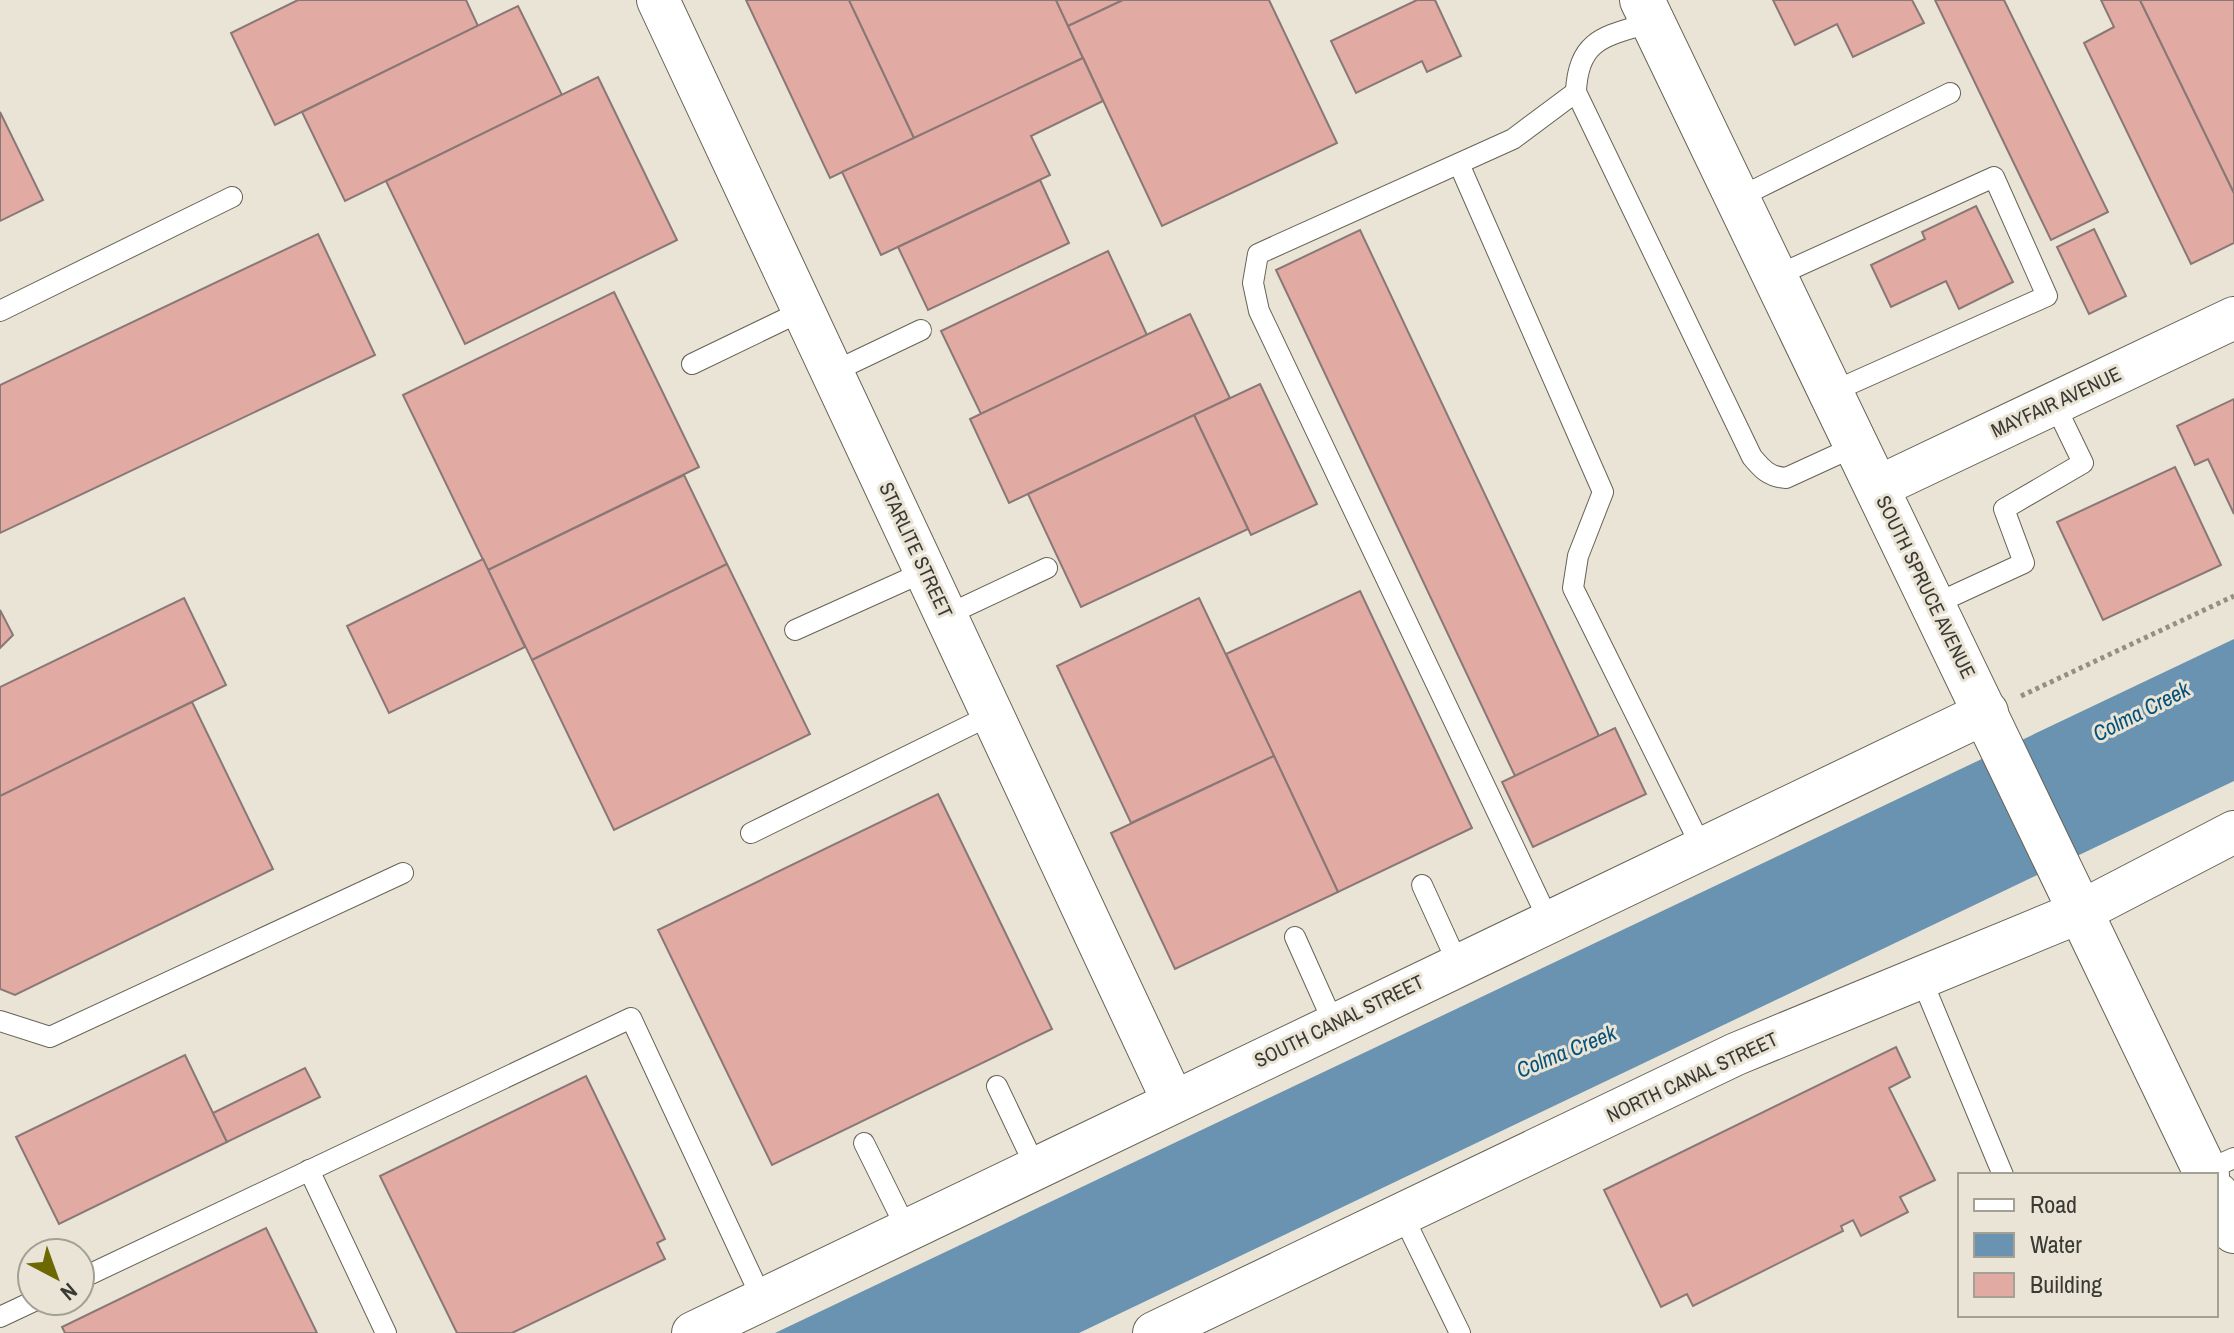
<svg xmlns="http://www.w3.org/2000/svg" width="2234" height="1333" viewBox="0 0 2234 1333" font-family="'Archivo Narrow',sans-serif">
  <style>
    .water { fill: #6993b1 }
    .building { fill: #e1aaa3; stroke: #897876; stroke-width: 2 }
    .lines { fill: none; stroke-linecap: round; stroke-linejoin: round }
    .service-casing { stroke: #666255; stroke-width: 22 }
    .minor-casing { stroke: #666255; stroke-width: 44 }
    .secondary-casing { stroke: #666255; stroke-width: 46 }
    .path { stroke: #928f85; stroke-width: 5; stroke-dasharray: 4 4; stroke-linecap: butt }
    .service { stroke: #fff; stroke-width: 20 }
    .minor { stroke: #fff; stroke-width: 42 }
    .secondary { stroke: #fff; stroke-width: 44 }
    .labels { text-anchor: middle; stroke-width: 6; stroke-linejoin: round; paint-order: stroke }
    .street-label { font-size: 20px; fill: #3a3933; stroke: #e9e4d5 }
    .water-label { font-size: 22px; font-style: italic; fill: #04517a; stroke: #e9e4d5 }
  </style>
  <rect width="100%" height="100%" fill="#e9e4d5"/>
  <path class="water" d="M2234,639v142l-1155,552h-304z"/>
  <g class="building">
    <path d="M298,0h168l12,26 -203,99 -44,-92z"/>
    <path d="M746,0h103l65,138 -84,40z"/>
    <path d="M849,0h207l27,58 -169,80z"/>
    <path d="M1056,0h67l-55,26z"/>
    <path d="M1123,0h146l68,143 -175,83 -94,-200z"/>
    <path d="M1417,0h18l26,56 -34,16 -5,-11 -66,32 -25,-52z"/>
    <path d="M1773,0h139l12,23 -71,34 -16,-33 -42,21z"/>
    <path d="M1935,0h69l104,212 -57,28z"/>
    <path d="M2101,0h39l94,193v50l-43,21 -107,-221 30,-16z"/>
    <path d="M2140,0h94v193z"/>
    <path d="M518,6l44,89 -217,106 -43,-89z"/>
    <path d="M1083,58l20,43 -72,35 19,39 -169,80 -39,-83z"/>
    <path d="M598,77l79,163 -212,104 -79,-163z"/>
    <path d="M0,112l43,88 -43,21z"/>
    <path d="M1040,180l29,63 -141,67 -30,-63z"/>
    <path d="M1976,206l37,76 -54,27 -13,-28 -55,26 -20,-42 54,-26 -3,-7z"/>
    <path d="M2094,229l32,67 -37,18 -32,-67z"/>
    <path d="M1360,230l239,506 -84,40 -239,-506z"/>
    <path d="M318,234l57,121 -375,178v-148z"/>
    <path d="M1108,251l39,84 -166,79 -40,-83z"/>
    <path d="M614,292l85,175 -211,103 -85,-175z"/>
    <path d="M1190,314l40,84 -221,105 -39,-84z"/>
    <path d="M1260,384l57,120 -66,31 -57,-120z"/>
    <path d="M2234,399v115l-26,-55 -13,6 -18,-39z"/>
    <path d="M1194,415l54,114 -167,78 -53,-113z"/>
    <path d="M2175,467l46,98 -118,55 -46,-98z"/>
    <path d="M684,475l43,89 -195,96 -44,-90z"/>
    <path d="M483,559l42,88 -136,66 -42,-87z"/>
    <path d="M727,564l83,170 -196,96 -82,-170z"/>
    <path d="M1360,591l112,237 -134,64 -112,-238z"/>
    <path d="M184,598l42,87 -226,111v-109z"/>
    <path d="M1199,598l75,158 -143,67 -74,-157z"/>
    <path d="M0,610l13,25 -13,13z"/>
    <path d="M192,702l81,167 -258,126 -15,-6v-193z"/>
    <path d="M1615,728l31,66 -113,53 -31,-65z"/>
    <path d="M1274,756l64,136 -163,77 -64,-136z"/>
    <path d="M938,794l114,235 -280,136 -114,-235z"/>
    <path d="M1896,1047l14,30 -21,11 46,92 -35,17 8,15 -47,24 -8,-16 -12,6 2,5 -150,75 -6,-12 -26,13 -57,-117z"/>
    <path d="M185,1055l42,87 -168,82 -43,-87z"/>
    <path d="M305,1068l15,29 -93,45 -14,-29z"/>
    <path d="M586,1076l79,163 -8,4 8,16 -153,74h-55l-77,-157z"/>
    <path d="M266,1228l51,105h-252l-3,-6z"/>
  </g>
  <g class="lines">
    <defs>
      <g id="service">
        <path d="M1652,22c-44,14 -74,15 -76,70l176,365c10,12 17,20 34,21l72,-33"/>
        <path d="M1459,164l144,328 -25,64 -5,32 129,260"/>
        <path d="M1738,198l212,-105"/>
        <path d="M1776,276l218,-99 53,119 -215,96"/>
        <path d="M0,311l232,-114"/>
        <path d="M692,364l112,-54"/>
        <path d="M833,372l88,-42"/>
        <path d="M1935,604l89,-41 -20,-54 79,-46 -29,-60"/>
        <path d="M947,615l100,-47"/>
        <path d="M795,630l131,-59"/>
        <path d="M751,833l242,-119"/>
        <path d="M1422,885l36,79"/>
        <path d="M1549,921l-290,-610 -6,-28 5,-29 255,-115 63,-47"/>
        <path d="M1295,937l39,87"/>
        <path d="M1921,978l82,197"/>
        <path d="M0,1021l50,16 353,-164"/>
        <path d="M997,1086l39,82"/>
        <path d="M864,1143l43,87"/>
        <path d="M309,1170l77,163"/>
        <path d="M2205,1171l29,-13"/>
        <path d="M1402,1214l58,119"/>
        <path d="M80,1279l551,-261 132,283"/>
        <path d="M0,1317l34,-16"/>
      </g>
      <g id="minor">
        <path d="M658,0l515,1101"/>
        <path d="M1878,487l356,-169"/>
        <path d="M693,1333l1294,-621"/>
        <path d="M1154,1333l582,-279 344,-142 154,-80"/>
      </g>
      <g id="secondary">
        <path d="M1642,0l565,1175"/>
        <path d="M2216,1194l18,37"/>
      </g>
    </defs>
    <use href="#service" class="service-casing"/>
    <use href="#minor" class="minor-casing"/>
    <use href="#secondary" class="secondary-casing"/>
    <path class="path" d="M2021,696l213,-100"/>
    <use href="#service" class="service"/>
    <use href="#minor" class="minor"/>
    <use href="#secondary" class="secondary"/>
  </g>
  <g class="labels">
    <g class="street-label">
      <text transform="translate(2056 402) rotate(-25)" y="7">MAYFAIR AVENUE</text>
      <text transform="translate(916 550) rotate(65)" y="7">STARLITE STREET</text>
      <text transform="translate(1926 587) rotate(64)" y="7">SOUTH SPRUCE AVENUE</text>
      <text transform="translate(1339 1021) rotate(-26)" y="7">SOUTH CANAL STREET</text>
      <text transform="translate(1692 1077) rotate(-25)" y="7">NORTH CANAL STREET</text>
    </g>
    <g class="water-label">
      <text transform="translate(2141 711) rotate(-27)" y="8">Colma Creek</text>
      <text transform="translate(1566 1051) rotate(-22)" y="8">Colma Creek</text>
    </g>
  </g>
  <rect x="1958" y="1173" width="260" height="144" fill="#e9e4d5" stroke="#a3a094" stroke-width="2"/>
  <rect x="1974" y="1199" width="40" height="12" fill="#ffffff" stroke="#a3a094" stroke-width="2"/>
  <text x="2030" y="1213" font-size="24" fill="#3a3933">Road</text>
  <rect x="1974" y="1233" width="40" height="24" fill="#6993b1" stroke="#a3a094" stroke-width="2"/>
  <text x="2030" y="1253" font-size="24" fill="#3a3933">Water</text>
  <rect x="1974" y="1273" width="40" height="24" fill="#e1aaa3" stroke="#a3a094" stroke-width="2"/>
  <text x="2030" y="1293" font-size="24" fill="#3a3933">Building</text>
  <g transform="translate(56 1277) rotate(139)"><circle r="38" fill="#e9e4d5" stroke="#a3a094" stroke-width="2"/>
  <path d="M0-6L14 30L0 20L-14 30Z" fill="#6c6802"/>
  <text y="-12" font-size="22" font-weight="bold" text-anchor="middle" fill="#3a3933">N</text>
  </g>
</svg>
